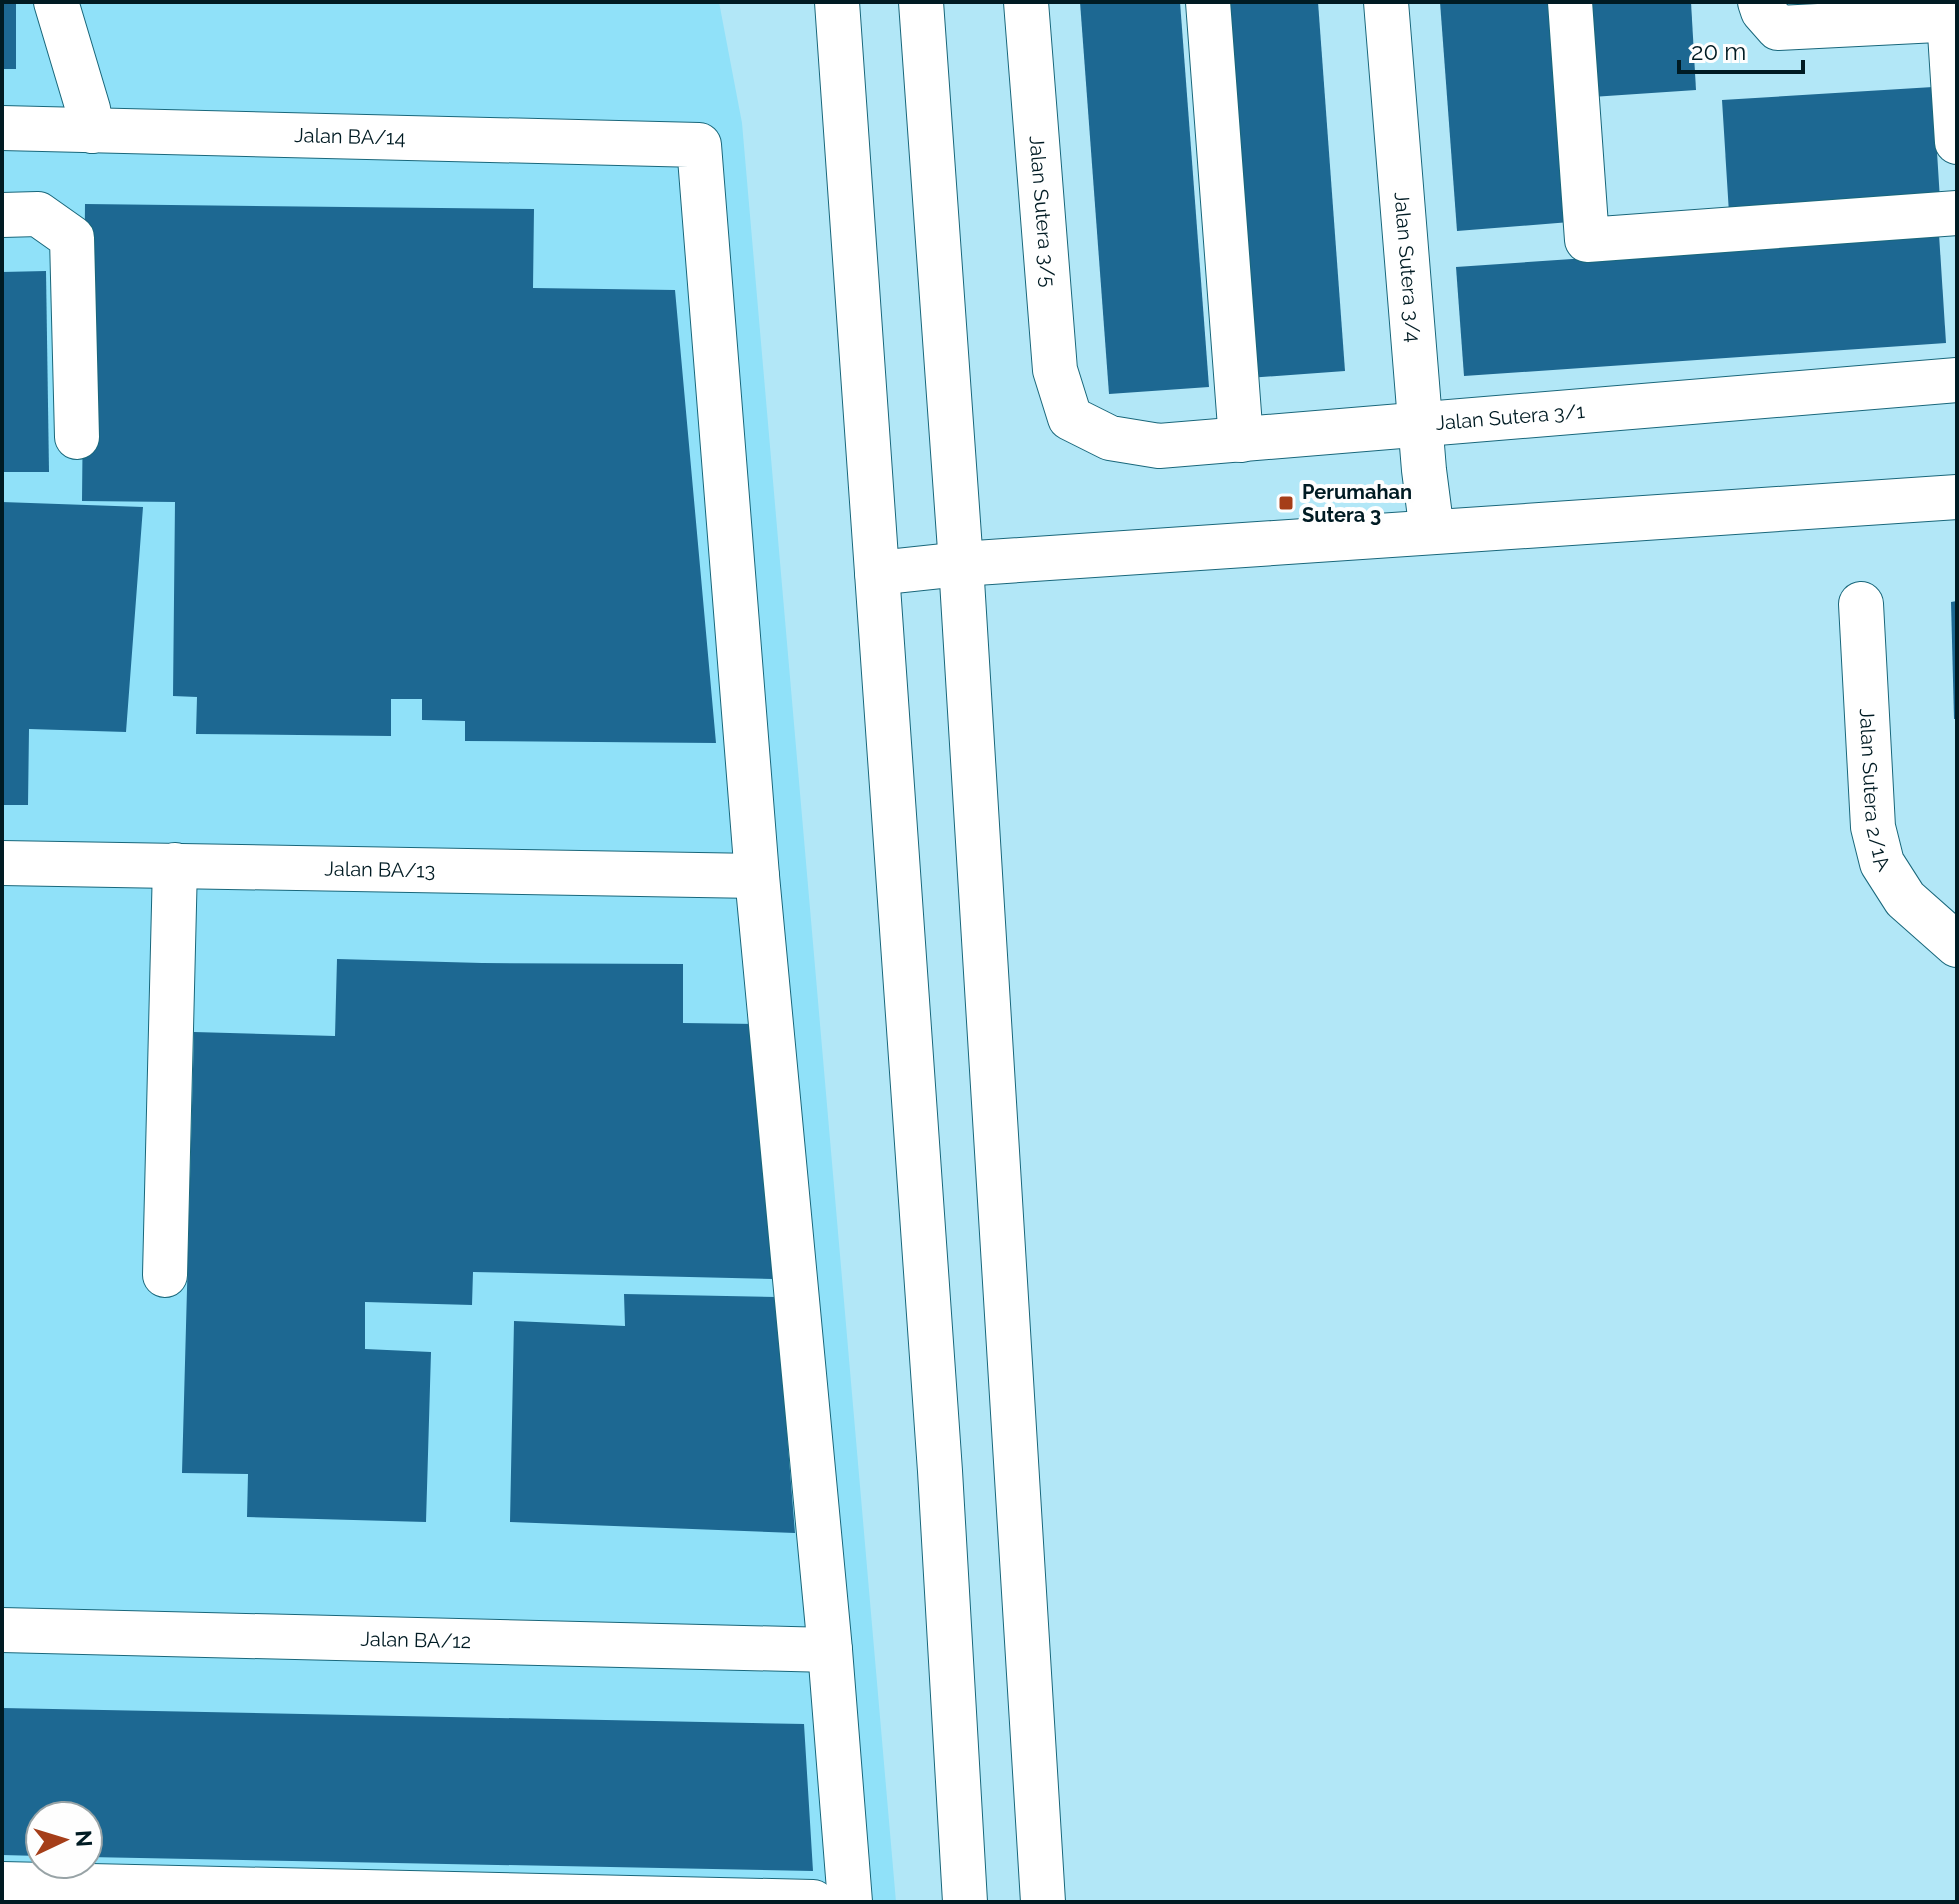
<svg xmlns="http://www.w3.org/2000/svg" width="1959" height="1904" viewBox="0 0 1959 1904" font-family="Raleway,sans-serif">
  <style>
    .built { fill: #90e1f9; fill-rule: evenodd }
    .building { fill: #1d6892 }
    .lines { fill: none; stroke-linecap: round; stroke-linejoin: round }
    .minor-casing { stroke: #19677b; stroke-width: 46 }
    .minor { stroke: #fff; stroke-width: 44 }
    .poi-dot { fill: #a53e19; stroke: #fefefe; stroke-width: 3 }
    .labels { text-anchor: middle; stroke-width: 8; stroke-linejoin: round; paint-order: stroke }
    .street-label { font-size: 20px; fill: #001b23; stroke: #fefefe }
    .poi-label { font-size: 20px; font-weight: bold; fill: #001b23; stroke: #fefefe; text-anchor: start }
  </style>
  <rect width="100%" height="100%" fill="#b2e7f7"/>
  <path class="built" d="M2,2h717l23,121 154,1779h-894zM40,1816h48v48h-48z"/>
  <g class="building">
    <rect x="2" y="2" width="14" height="67"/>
    <path d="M1080,2h100l29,385 -100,7z"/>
    <path d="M1221,2h97l27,369 -97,7z"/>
    <path d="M1440,2h113l17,220 -113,9z"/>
    <path d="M1586,2h105l5,88 -104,7z"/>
    <path d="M1933,87l7,113 -211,13 -7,-113z"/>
    <path d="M85,204l449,5 -1,79 142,2 41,453 -251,-2v-20l-43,-1v-21h-31v37l-195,-2 1,-37 -24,-1 2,-194 -93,-1z"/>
    <path d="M1939,234l7,109 -482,33 -8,-109z"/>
    <path d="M46,271l3,201h-47v-200z"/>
    <path d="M2,502l141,5 -17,225 -97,-3 -1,76h-26z"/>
    <path d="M1957,601v118h-3l-3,-117z"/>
    <path d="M337,959l145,4 201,1v59l74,1 16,255 -300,-7 -1,33 -107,-3v47l66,3 -5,170 -179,-5 1,-43 -66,-1 12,-441 141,4z"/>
    <path d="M624,1294l152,3 19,236 -285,-11 4,-201 111,5z"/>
    <path d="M2,1708l802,16 9,147 -725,-14v-41h-48v40l-38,-1z"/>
  </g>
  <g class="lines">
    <defs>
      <g id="minor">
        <path d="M56,2l32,107 4,22"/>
        <path d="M837,2l103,1469 25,431"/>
        <path d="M921,2l40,562 82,1338"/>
        <path id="s1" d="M1026,2l29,368 15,48 40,20 49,8 798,-66"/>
        <path d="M1208,2l33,438"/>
        <path id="s2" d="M1386,2l38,468 8,62"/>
        <path d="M1570,2l17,238 370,-27"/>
        <path d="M1760,2l3,9 15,17 179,-9"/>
        <path d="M1948,2l9,140"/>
        <path id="s3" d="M2,128l697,17 58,731 73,774 20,252"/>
        <path d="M2,215l36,-1 34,24 5,199"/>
        <path d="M877,573l84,-9 996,-67"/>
        <path id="s4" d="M1861,604l12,223 9,36 23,36 52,46"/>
        <path id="s5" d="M2,863l755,13"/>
        <path d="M165,1275l10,-410"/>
        <path id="s6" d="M2,1630l828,20"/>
        <path d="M2,1884l811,18"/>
      </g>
    </defs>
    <use href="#minor" class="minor-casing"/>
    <use href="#minor" class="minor"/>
  </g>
  <rect class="poi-dot" x="1278" y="495" width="16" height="16" rx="4"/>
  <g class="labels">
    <g class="street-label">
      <text dy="7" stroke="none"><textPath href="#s3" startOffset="348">Jalan BA/14</textPath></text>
      <text dy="7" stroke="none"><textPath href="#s1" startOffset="210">Jalan Sutera 3/5</textPath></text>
      <text dy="7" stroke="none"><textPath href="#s2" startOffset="266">Jalan Sutera 3/4</textPath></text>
      <text dy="7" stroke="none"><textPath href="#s1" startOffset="866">Jalan Sutera 3/1</textPath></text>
      <text dy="7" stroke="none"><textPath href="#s4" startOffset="186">Jalan Sutera 2/1A</textPath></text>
      <text dy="7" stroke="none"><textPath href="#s5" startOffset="378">Jalan BA/13</textPath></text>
      <text dy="7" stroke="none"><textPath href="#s6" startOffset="414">Jalan BA/12</textPath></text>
    </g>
    <g class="poi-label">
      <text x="1302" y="499">Perumahan<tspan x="1302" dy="23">Sutera 3</tspan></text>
    </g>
  </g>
  <rect width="1959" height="1904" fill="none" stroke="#001b23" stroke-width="8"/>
  <g transform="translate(64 1840) rotate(86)"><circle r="38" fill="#fefefe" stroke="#98a3a6" stroke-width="2"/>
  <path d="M0-6L14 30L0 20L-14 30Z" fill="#a53e19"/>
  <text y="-12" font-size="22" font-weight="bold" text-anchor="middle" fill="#001b23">N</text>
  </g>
  <path d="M1679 60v12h124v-12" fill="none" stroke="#001b23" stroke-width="4"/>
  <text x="1691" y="60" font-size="24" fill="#001b23" stroke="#fefefe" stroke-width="6" paint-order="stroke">20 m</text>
</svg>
